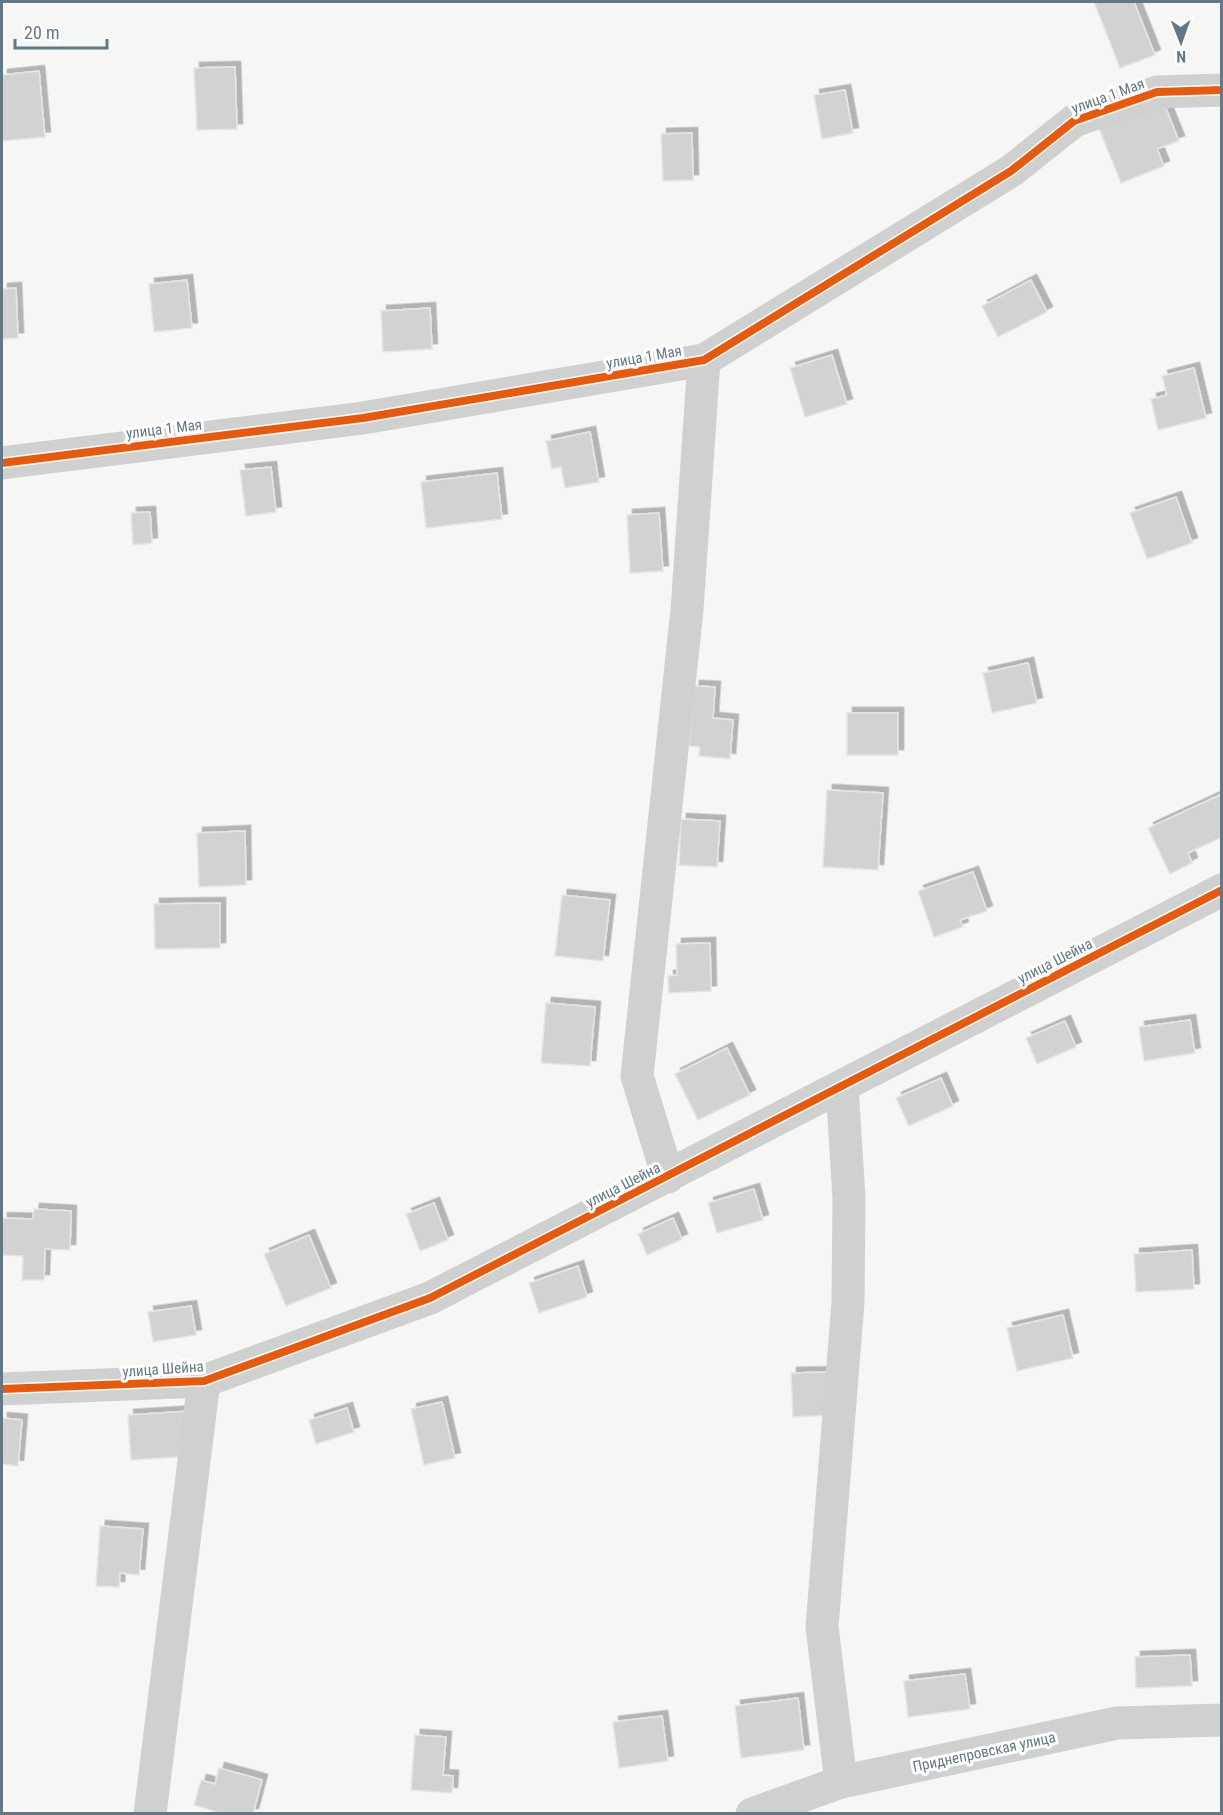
<svg xmlns="http://www.w3.org/2000/svg" width="1223" height="1815" viewBox="0 0 1223 1815" font-family="'Roboto Condensed',sans-serif">
  <style>
    .building { fill: #d1d2d2; stroke: #e5e5e4; stroke-width: 1.5; filter: url(#shadow) }
    .lines { fill: none; stroke-linecap: round; stroke-linejoin: round }
    .minor { stroke: #cfd1d1; stroke-width: 33 }
    .cycleway-casing { stroke: #fff; stroke-width: 11 }
    .cycleway { stroke: #e8590c; stroke-width: 8 }
    .labels { text-anchor: middle; stroke-width: 6; stroke-linejoin: round; paint-order: stroke }
    .street-label { font-size: 15px; fill: #637787; stroke: #fff }
  </style>
  <defs>
    <filter id="shadow"><feDropShadow dx="5.5" dy="-5.5" stdDeviation="0" flood-color="#0004"/></filter>
  </defs>
  <rect width="100%" height="100%" fill="#f6f6f4"/>
  <g class="building">
    <path d="M1094,2h40l21,53 -35,13z"/>
    <path d="M235,67l2,62 -40,1 -3,-62z"/>
    <path d="M39,71l6,66 -43,4v-66z"/>
    <path d="M845,90l8,43 -31,6 -8,-44z"/>
    <path d="M1163,101l16,40 -22,8 7,17 -43,17 -23,-57z"/>
    <path d="M692,133l1,47 -30,1 -2,-47z"/>
    <path d="M187,280l5,48 -38,4 -5,-48z"/>
    <path d="M1031,280l16,32 -49,25 -16,-31z"/>
    <path d="M16,288l2,50 -16,1v-50z"/>
    <path d="M430,308l2,41 -49,3 -2,-41z"/>
    <path d="M832,355l15,49 -42,13 -15,-49z"/>
    <path d="M1194,368l12,50 -48,12 -7,-31 16,-4 -5,-19z"/>
    <path d="M590,432l9,50 -34,6 -4,-21 -9,2 -6,-28z"/>
    <path d="M271,467l5,45 -30,4 -6,-46z"/>
    <path d="M497,473l5,46 -76,9 -5,-46z"/>
    <path d="M1176,497l16,46 -45,16 -17,-46z"/>
    <path d="M150,512l2,31 -19,2 -2,-32z"/>
    <path d="M659,513l4,58 -33,2 -3,-58z"/>
    <path d="M1028,663l9,40 -45,10 -9,-40z"/>
    <path d="M694,686l21,1 -2,31 20,2 -3,39 -31,-3 1,-9 -11,-1z"/>
    <rect x="847" y="713" width="51" height="42"/>
    <path d="M827,790l56,3 -5,77 -55,-3z"/>
    <path d="M1222,794v43l-34,16 4,10 -22,11 -22,-46z"/>
    <path d="M681,819l39,2 -3,46 -38,-2z"/>
    <path d="M245,831l1,54 -47,2 -2,-54z"/>
    <path d="M973,872l14,39 -27,9 3,7 -29,10 -16,-46z"/>
    <path d="M562,895l48,5 -7,61 -48,-5z"/>
    <path d="M220,903v45l-65,1 -1,-45z"/>
    <path d="M710,943l1,48 -42,2 -1,-17 9,-1 -1,-31z"/>
    <path d="M546,1003l49,4 -5,59 -49,-3z"/>
    <path d="M1190,1020l5,33 -51,8 -5,-34z"/>
    <path d="M1065,1021l11,26 -39,17 -11,-26z"/>
    <path d="M727,1048l23,47 -52,25 -23,-46z"/>
    <path d="M941,1078l12,28 -44,20 -13,-28z"/>
    <path d="M754,1189l9,31 -46,13 -9,-30z"/>
    <path d="M434,1203l14,37 -28,11 -14,-37z"/>
    <path d="M34,1209l37,2 -1,39 -25,-1 -1,31h-22l1,-24 -21,-1v-37l31,1z"/>
    <path d="M673,1218l9,21 -35,16 -9,-21z"/>
    <path d="M309,1235l22,53 -45,18 -22,-52z"/>
    <path d="M1192,1250l2,39 -58,3 -2,-38z"/>
    <path d="M578,1266l9,31 -48,16 -10,-30z"/>
    <path d="M191,1306l5,29 -43,7 -5,-30z"/>
    <path d="M1063,1315l10,43 -56,13 -10,-43z"/>
    <path d="M835,1372l1,43 -43,2 -2,-44z"/>
    <path d="M442,1402l13,56 -31,7 -13,-56z"/>
    <path d="M347,1408l7,24 -38,12 -7,-24z"/>
    <path d="M191,1411l3,45 -63,4 -3,-45z"/>
    <path d="M2,1418l20,2 -4,46 -16,-2z"/>
    <path d="M100,1526l43,3 -4,46 -19,-2 -1,14 -23,-1z"/>
    <path d="M1190,1655l2,31 -56,2 -1,-31z"/>
    <path d="M965,1674l5,35 -62,8 -4,-36z"/>
    <path d="M798,1698l6,52 -63,8 -6,-52z"/>
    <path d="M662,1716l6,45 -49,7 -6,-46z"/>
    <path d="M415,1735l31,2 -3,38 10,1 -1,17 -41,-3z"/>
    <path d="M219,1768l43,12 -9,34h-30l-29,-9 7,-25 14,4z"/>
  </g>
  <g class="lines">
    <g class="minor">
      <path d="M2,463l361,-45 341,-58 307,-189 63,-50 83,-29 65,-2"/>
      <path d="M668,1177l-31,-101 50,-466 17,-250"/>
      <path d="M2,1389l202,-8 226,-83 792,-408"/>
      <path d="M841,1782l-19,-155 26,-325 1,-104 -7,-111"/>
      <path d="M150,1814l54,-433"/>
      <path d="M752,1814l89,-32 276,-59 105,-3"/>
    </g>
    <defs>
      <g id="cycleway">
        <path d="M2,463l361,-45 341,-58 307,-189 63,-50 83,-29 65,-2"/>
        <path d="M2,1389l202,-8 226,-83 792,-408"/>
      </g>
    </defs>
    <use href="#cycleway" class="cycleway-casing"/>
    <use href="#cycleway" class="cycleway"/>
  </g>
  <g class="labels">
    <g class="street-label">
      <text transform="translate(1108 96) rotate(-20)" y="5">улица 1 Мая</text>
      <text transform="translate(644 357) rotate(-10)" y="5">улица 1 Мая</text>
      <text transform="translate(164 429) rotate(-7)" y="5">улица 1 Мая</text>
      <text transform="translate(1055 961) rotate(-27)" y="5">улица Шейна</text>
      <text transform="translate(623 1185) rotate(-27)" y="5">улица Шейна</text>
      <text transform="translate(163 1369) rotate(-4)" y="5">улица Шейна</text>
      <text transform="translate(984 1752) rotate(-12)" y="5">Приднепровская улица</text>
    </g>
  </g>
  <rect width="1223" height="1815" fill="none" stroke="#637787" stroke-width="6"/>
  <g transform="translate(1181 42) rotate(179)" stroke="#ffffff" stroke-width="4.5" paint-order="stroke">
  <path d="M0-4.5L10 22L0 15L-10 22Z" fill="#637787"/>
  <text y="-9" font-size="16" font-weight="bold" text-anchor="middle" fill="#637787">N</text>
  </g>
  <path d="M15 39v9h92v-9" fill="none" stroke="#637787" stroke-width="3"/>
  <text x="24" y="39" font-size="18" fill="#637787" stroke="#ffffff" stroke-width="4.5" paint-order="stroke">20 m</text>
</svg>
